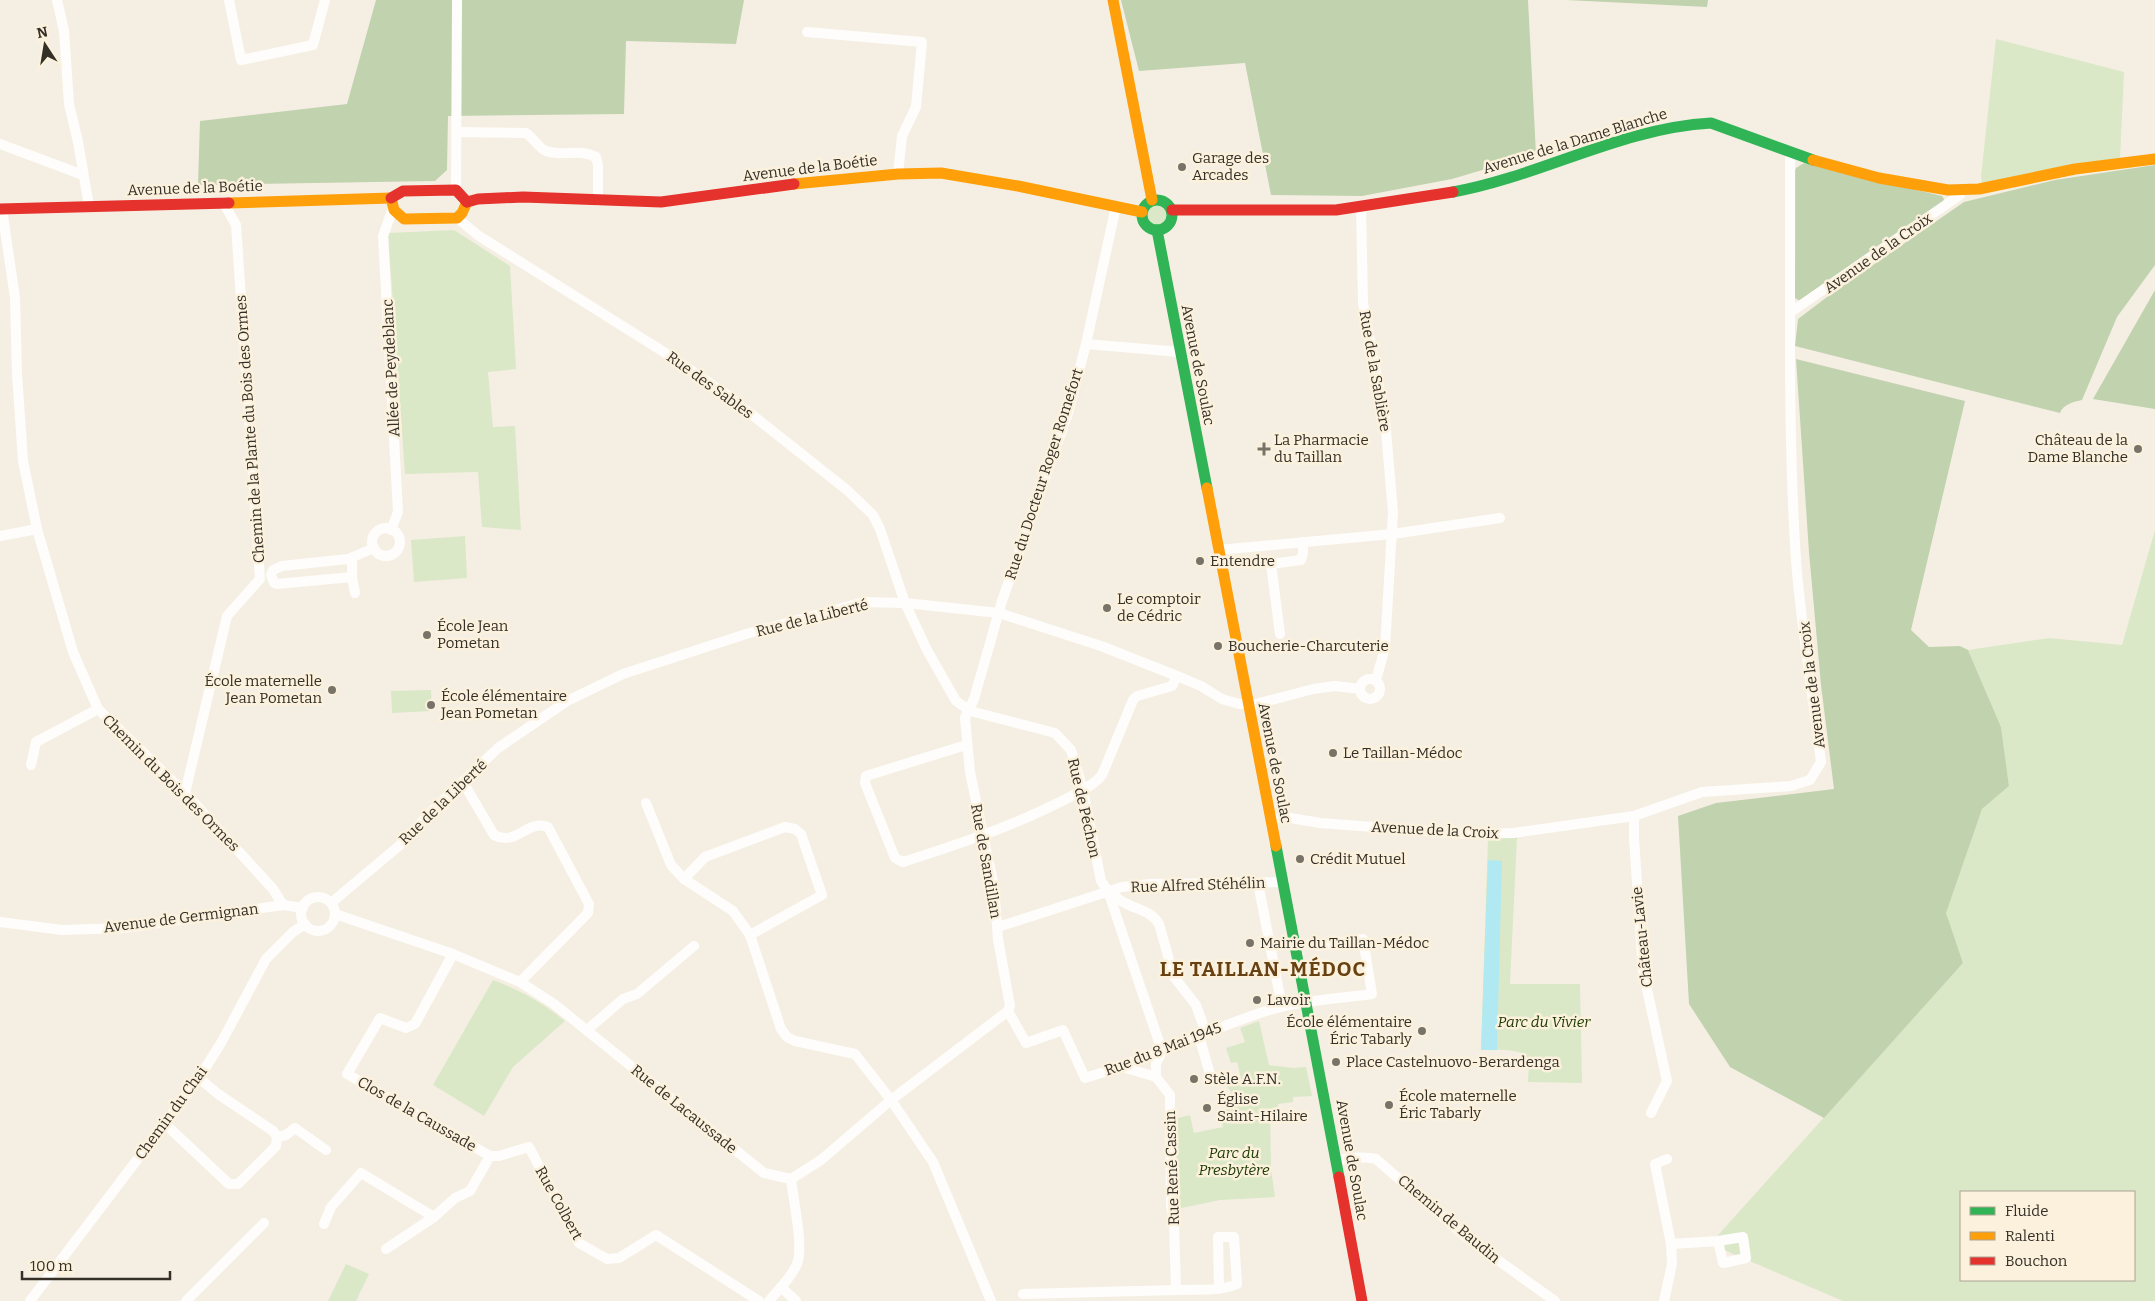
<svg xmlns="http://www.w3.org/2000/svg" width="2155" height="1301" viewBox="0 0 2155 1301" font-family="Bitter,serif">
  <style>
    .green { fill: #dae8c8; fill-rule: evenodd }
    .forest { fill: #c1d2ae }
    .water { fill: #b0e9f2 }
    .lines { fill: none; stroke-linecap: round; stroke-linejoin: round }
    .street { stroke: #fefdfb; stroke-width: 10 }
    .fast { stroke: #30b455; stroke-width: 11 }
    .slow { stroke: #ff9f0a; stroke-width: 11 }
    .jam { stroke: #e5322d; stroke-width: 11 }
    .poi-dot { fill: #787369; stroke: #fcf1dc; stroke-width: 2 }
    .labels { text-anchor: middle; stroke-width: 5; stroke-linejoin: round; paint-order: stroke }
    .street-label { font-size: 15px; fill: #343028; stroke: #fcf1dc }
    .poi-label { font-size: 15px; fill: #343028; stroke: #fcf1dc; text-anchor: start }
    .park-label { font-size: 15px; font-style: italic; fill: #1a3900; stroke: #fcf1dc }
    .district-label { font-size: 20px; font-weight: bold; letter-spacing: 1px; fill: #684113; stroke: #fcf1dc }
  </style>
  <rect width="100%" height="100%" fill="#f5efe3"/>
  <g class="green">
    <path d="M1996,39l128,33 -4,87 -138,25 -1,-8z"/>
    <circle cx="1157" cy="215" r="11"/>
    <path d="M454,230l56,36 6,103 -28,3 5,55 22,-1 6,104 -39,-3 -4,-55 -73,2 -17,-241z"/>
    <path d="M2155,530v771h-312l-133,-57 253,-281 -19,-53 38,-101 27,-23 -8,-59 -33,-77 81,-12 73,7zM1961,1192h173v88h-173z"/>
    <path d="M465,536l2,42 -53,4 -3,-42z"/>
    <path d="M431,690l1,21 -40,2 -1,-22z"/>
    <path d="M1517,837l-7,147h70l2,99 -54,-1c0,-7 2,-18 -1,-24 -4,-10 -35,-8 -46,-8l7,-212z"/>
    <path d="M493,980c30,12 47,21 72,41l-52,46 -29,49 -51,-31z"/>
    <path d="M1259,1021l10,44 24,3 13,-1 6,29 -19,1v5l-15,2 -1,6h-7l1,59 4,28 -55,3 -48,10 2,-91 16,-4 4,18 29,-6 -2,-9 7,-2 -2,-9 8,-1 -3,-14 -4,-6 15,-4 -5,-20 -6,1 -5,-15 19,-6 -5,-14z"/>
    <path d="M346,1264l23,10 -13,27h-28z"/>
  </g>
  <g class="forest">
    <path d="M376,0h368l-8,44 -110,-3 -2,73 -176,2 -1,54 -12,11 -237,4 2,-64 147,-17z"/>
    <path d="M1121,0h407l8,154 -84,25 -90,17 -91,-1 -26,-132 -106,8z"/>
    <path d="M1566,0h142l-1,7z"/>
    <path d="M1804,163l138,33 2,3 -1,5 -143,97 -5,-3 -2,-5 1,-120 2,-5z"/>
    <path d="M2155,165v100l-38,52 -35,83c-8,2 -19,4 -22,13l-265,-67 3,-27 29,-22 137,-95 91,-22z"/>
    <path d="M2155,290v119l-62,-10z"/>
    <path d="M1796,359l169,42 -54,229 18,17 31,-1 8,4 33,77 8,59 -27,23 -36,104 17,50 -139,155 -94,-51 -41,-63 -11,-188 38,-13 118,-14 -13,-104 -12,-133z"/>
  </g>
  <path class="water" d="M1488,860l14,1 -5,189h-16z"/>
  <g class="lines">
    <g class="street">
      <path d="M57,0l7,31 5,73 9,38 11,64"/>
      <path d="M229,0l12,60 72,-15 12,-45"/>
      <path d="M807,32l115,10 -6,65 -14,29 -4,38"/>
      <path d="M457,132l69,1c8,5 11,14 20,18 15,6 33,-3 50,6l2,8v36"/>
      <path d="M0,144l83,31"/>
      <path d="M456,190l1,-190"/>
      <path d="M1361,207l2,96 22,116 8,93 -8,136 -9,32"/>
      <path d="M2,209l13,89 2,76 6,87 14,68 36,123 25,57 87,84 88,96 10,16"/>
      <path d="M457,218l22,18 188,118 60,41 120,95 26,25 7,14 25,74 22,47 29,51 14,10 85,22 16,17 12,40 18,91 7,10 54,160 -6,13v13l14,18 1,110 3,17 2,68 -153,4"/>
      <path d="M1791,312l169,-117 1,-5"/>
      <path d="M1086,344l94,8"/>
      <circle cx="386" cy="542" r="14"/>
      <path d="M391,530l7,-18 -15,-276 10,-28"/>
      <path d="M0,536l37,-7"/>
      <path d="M1218,550l175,-16 107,-16"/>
      <path d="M352,558v19l-75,7 -3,-1 -3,-8 2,-5 9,-4 66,-7 26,-11"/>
      <path d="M352,577l3,16"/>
      <path d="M1280,634l-9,-70 30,-4 2,-7v-11"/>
      <circle cx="1370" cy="689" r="10"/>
      <path d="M966,745l-100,31 -1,7 30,75 8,4c56,-18 108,-35 161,-62 13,-7 28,-13 38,-25l31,-75 4,-4 35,-10 5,-10"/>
      <path d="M31,765l5,-23 62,-33"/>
      <path d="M463,782l31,53c22,12 33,-16 54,-8l41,77 -1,9 -68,69"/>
      <path d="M185,793l42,-177 33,-37 -24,-354 -13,-23"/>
      <path d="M646,803l25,62 13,14 49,32 17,24 31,94 6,8 8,4 60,13 36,46 42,62 58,139"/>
      <path d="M1634,816v22l9,133 24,110 -16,32"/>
      <path d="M1271,819l14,-2 35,6 147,11 46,-1 121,-17 68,-24 89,-6 19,-6 11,-18c-8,-67 -20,-135 -25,-202 -9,-136 -5,-272 -6,-407"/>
      <path d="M684,879l21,-22 80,-30 10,2 6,5 21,61 -72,40"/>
      <path d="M1258,883l24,124"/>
      <path d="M1108,891c5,4 11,9 17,12 13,7 26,8 34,21l15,53 22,28 10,28"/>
      <circle cx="318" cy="914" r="17"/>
      <path d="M331,903l69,-58 34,-36 64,-61 69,-47 56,-27 123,-40 118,-32 41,1 94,10 102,33 76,30 24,10 21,13 17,5h17l57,-15 22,-3 25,3"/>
      <path d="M335,914l118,40 67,28 34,22 210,169 27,6 30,-19 70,-60 117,-89"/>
      <path d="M0,922l62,8 63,-2 158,-23 20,3"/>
      <path d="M998,927l124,-40 28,-3 134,-2"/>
      <path d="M453,954l-38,70 -9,4 -26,-10 -33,56 143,82h9l30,-9 50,96 28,16 12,-1 37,-23 103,66"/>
      <path d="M1008,1011l2,-5 -12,-67 -4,-52 -24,-115 -5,-54 9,-19 28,-98 66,-188 18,-69 30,-138"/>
      <path d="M1008,1011l18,32 37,-13 22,48c60,-18 116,-45 175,-65 35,-12 75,-14 112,-19l-9,-55 -45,7"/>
      <path d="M587,1030l36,-31 14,-5 57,-48"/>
      <path d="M1199,1036l13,45"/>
      <path d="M1123,1067l33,10"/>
      <path d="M164,1123l65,61h9l38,-38 1,-9 -4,-6 -55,-37 -19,-16"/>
      <path d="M277,1137l9,-2 9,-7 31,22"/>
      <path d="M1337,1160c14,-2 25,-4 39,-1l91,79 88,63"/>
      <path d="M324,1224l7,-17 30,-34 73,44 21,-19 15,-7 20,-35"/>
      <path d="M1671,1244l47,-3 25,-4 3,21 -23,5 -5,-22"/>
      <path d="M386,1249l48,-32"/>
      <path d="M781,1287l15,14"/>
      <path d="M1176,1290c19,-1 43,2 61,-6l-3,-47h-16l1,52"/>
      <path d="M30,1301l169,-223 22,-35 45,-84 27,-27 12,-8"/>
      <path d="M186,1301l78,-78"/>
      <path d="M769,1301c10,-12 22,-23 28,-37 7,-17 -4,-65 -6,-85"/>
      <path d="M1664,1301l8,-37 -1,-20 -16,-80 12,-5"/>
    </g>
    <g class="fast">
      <path d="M1453,192c88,-16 168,-64 258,-69l102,37"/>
      <circle cx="1157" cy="215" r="15"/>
      <path d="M1157,230l50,258"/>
      <path d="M1276,846l63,331"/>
    </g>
    <g class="slow">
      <path d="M1113,0l39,200"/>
      <path d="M1813,160l66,18 69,12 31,-1 96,-20 80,-10"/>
      <path d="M794,184l104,-10 43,-1 77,13 124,26"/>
      <path d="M391,198l3,12 10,9 53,-1 5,-5 5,-11"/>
      <path d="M229,203l162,-5"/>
      <path d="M1207,488l69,358"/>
    </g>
    <g class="jam">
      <path d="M391,198l12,-7 53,-1 11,12"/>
      <path d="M467,202l11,-3 45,-2 138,5 133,-18"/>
      <path d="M0,209l229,-6"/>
      <path d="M1172,210h164l117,-18"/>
      <path d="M1339,1177l23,124"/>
    </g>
  </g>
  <g class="poi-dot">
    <circle cx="1182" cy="167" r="5"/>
    <path d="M1261.5 441.5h5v5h5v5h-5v5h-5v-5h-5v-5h5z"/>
    <circle cx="2138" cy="449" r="5"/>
    <circle cx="1200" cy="561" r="5"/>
    <circle cx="1107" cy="608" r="5"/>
    <circle cx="427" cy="635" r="5"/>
    <circle cx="1218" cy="646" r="5"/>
    <circle cx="332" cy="690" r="5"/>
    <circle cx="431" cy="705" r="5"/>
    <circle cx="1333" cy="753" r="5"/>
    <circle cx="1300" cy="859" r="5"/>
    <circle cx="1250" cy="943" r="5"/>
    <circle cx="1257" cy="1000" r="5"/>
    <circle cx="1422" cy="1031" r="5"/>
    <circle cx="1336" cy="1062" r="5"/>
    <circle cx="1194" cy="1079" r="5"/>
    <circle cx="1389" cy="1105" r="5"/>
    <circle cx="1207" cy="1108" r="5"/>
  </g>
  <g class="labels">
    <g class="street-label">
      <text transform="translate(1575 141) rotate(-17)" y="5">Avenue de la Dame Blanche</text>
      <text transform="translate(810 168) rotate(-7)" y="5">Avenue de la Boétie</text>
      <text transform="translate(195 188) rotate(-2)" y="5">Avenue de la Boétie</text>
      <text transform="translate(1878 253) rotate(-35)" y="5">Avenue de la Croix</text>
      <text transform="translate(1198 365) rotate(79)" y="5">Avenue de Soulac</text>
      <text transform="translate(391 368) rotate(-93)" y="5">Allée de Peydeblanc</text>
      <text transform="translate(1375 371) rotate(80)" y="5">Rue de la Sablière</text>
      <text transform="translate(710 385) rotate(36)" y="5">Rue des Sables</text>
      <text transform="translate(250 429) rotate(-94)" y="5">Chemin de la Plante du Bois des Ormes</text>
      <text transform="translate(1044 474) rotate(-72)" y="5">Rue du Docteur Roger Romefort</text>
      <text transform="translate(812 618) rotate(-14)" y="5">Rue de la Liberté</text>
      <text transform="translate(1812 685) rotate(-97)" y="5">Avenue de la Croix</text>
      <text transform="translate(1275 763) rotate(79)" y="5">Avenue de Soulac</text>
      <text transform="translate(171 783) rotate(45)" y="5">Chemin du Bois des Ormes</text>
      <text transform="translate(443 802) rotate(-44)" y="5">Rue de la Liberté</text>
      <text transform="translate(1084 808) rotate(77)" y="5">Rue de Péchon</text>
      <text transform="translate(1435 830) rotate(3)" y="5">Avenue de la Croix</text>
      <text transform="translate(986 861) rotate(80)" y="5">Rue de Sandillan</text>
      <text transform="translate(1198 885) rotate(-2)" y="5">Rue Alfred Stéhélin</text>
      <text transform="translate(181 918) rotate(-7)" y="5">Avenue de Germignan</text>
      <text transform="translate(1642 937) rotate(-96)" y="5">Château-Lavie</text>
      <text transform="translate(1163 1049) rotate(-21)" y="5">Rue du 8 Mai 1945</text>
      <text transform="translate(684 1109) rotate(39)" y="5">Rue de Lacaussade</text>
      <text transform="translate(171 1113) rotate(-54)" y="5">Chemin du Chai</text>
      <text transform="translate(417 1114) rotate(30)" y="5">Clos de la Caussade</text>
      <text transform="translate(1352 1160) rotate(80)" y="5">Avenue de Soulac</text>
      <text transform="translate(1172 1168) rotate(-92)" y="5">Rue René Cassin</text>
      <text transform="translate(559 1203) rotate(61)" y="5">Rue Colbert</text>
      <text transform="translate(1449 1219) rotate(40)" y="5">Chemin de Baudin</text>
    </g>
    <g class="poi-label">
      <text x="1192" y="163">Garage des<tspan x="1192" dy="17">Arcades</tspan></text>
      <text x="1274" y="445">La Pharmacie<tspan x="1274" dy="17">du Taillan</tspan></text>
      <text x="2128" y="445" text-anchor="end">Château de la<tspan x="2128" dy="17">Dame Blanche</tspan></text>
      <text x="1210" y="566">Entendre</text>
      <text x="1117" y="604">Le comptoir<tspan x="1117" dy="17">de Cédric</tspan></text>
      <text x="437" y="631">École Jean<tspan x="437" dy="17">Pometan</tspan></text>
      <text x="1228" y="651">Boucherie-Charcuterie</text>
      <text x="322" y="686" text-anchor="end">École maternelle<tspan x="322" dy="17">Jean Pometan</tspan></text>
      <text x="441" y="701">École élémentaire<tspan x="441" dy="17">Jean Pometan</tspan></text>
      <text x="1343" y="758">Le Taillan-Médoc</text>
      <text x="1310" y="864">Crédit Mutuel</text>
      <text x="1260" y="948">Mairie du Taillan-Médoc</text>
      <text x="1267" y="1005">Lavoir</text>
      <text x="1412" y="1027" text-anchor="end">École élémentaire<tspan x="1412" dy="17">Éric Tabarly</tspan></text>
      <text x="1346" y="1067">Place Castelnuovo-Berardenga</text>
      <text x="1204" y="1084">Stèle A.F.N.</text>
      <text x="1399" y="1101">École maternelle<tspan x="1399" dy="17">Éric Tabarly</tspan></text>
      <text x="1217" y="1104">Église<tspan x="1217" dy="17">Saint-Hilaire</tspan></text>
    </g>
    <g class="park-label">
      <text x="1544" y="1027">Parc du Vivier</text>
      <text x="1234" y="1158">Parc du<tspan x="1234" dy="17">Presbytère</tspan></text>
    </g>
    <g class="district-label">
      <text x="1263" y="976">LE TAILLAN-MÉDOC</text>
    </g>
  </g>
  <rect x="1960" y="1191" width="175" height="90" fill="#fcf1dc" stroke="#aca494"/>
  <rect x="1970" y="1207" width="25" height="8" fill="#30b455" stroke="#aca494"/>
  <text x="2005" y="1216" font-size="15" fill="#343028">Fluide</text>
  <rect x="1970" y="1232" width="25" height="8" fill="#ff9f0a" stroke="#aca494"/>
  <text x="2005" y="1241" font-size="15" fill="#343028">Ralenti</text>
  <rect x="1970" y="1257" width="25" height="8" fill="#e5322d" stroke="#aca494"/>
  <text x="2005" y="1266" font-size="15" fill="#343028">Bouchon</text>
  <g transform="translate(45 45) rotate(348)" stroke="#fcf1dc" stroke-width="4" paint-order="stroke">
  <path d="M0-4L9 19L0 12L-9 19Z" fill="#343028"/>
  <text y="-8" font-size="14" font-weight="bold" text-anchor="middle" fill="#343028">N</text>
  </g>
  <path d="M22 1271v8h148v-8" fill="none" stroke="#343028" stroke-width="2.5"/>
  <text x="30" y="1271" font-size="15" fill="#343028" stroke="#fcf1dc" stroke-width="4" paint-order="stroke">100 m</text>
</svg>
